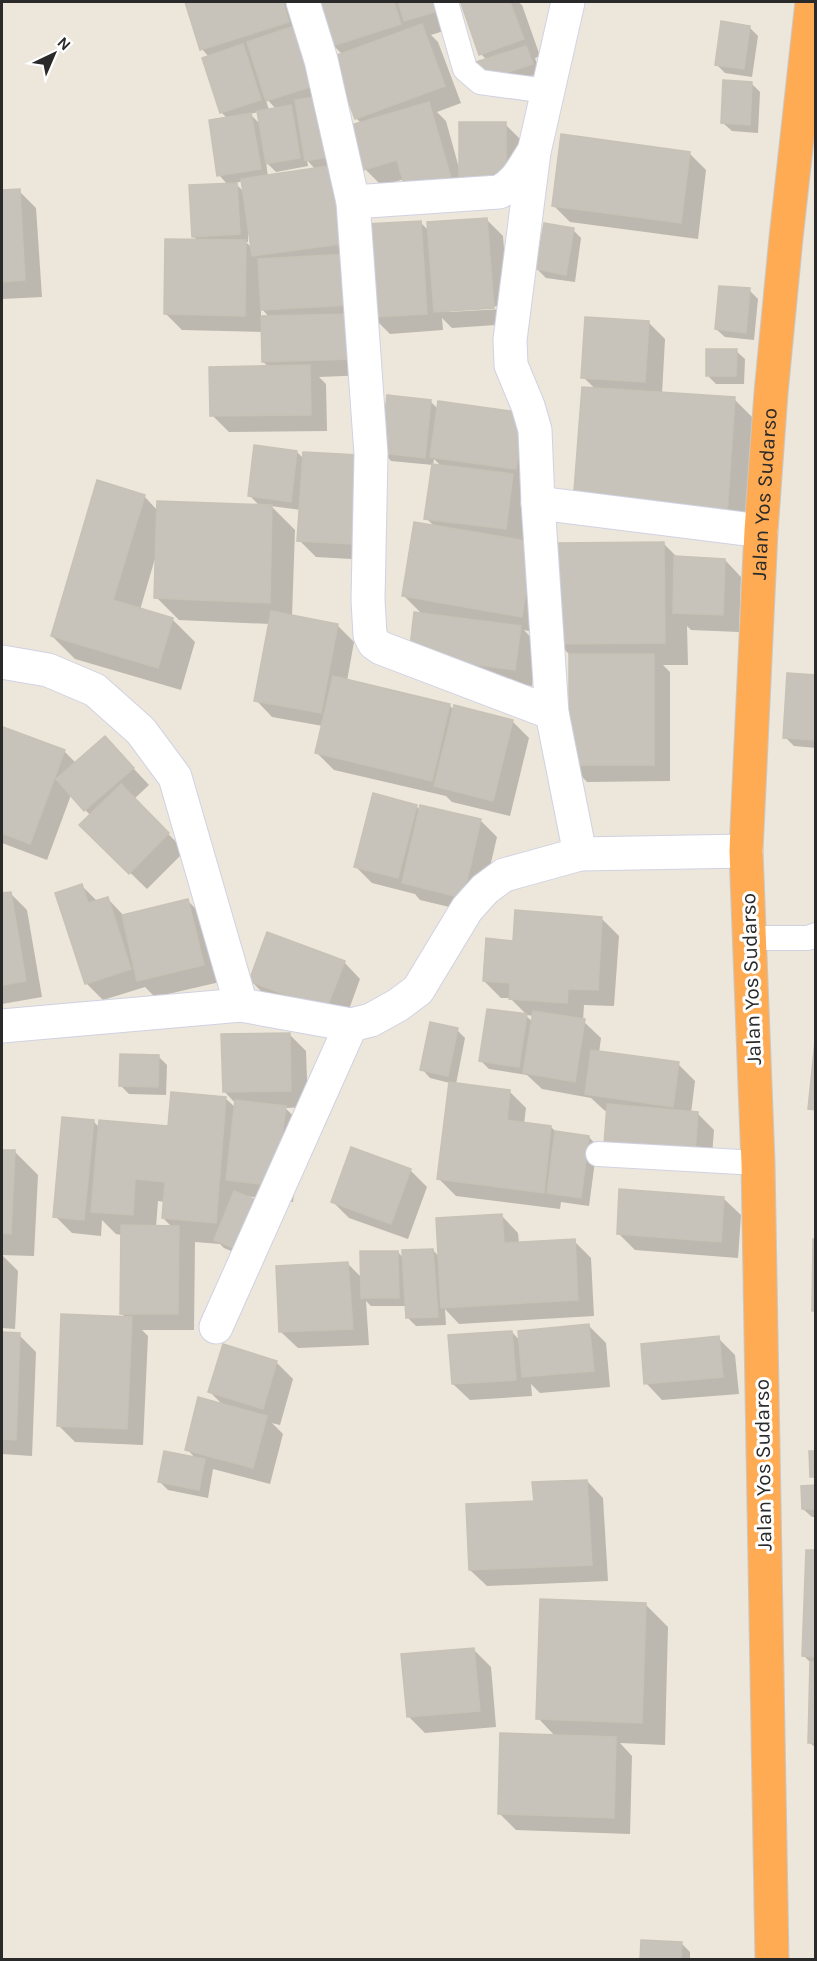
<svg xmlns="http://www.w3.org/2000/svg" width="817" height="1961" viewBox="0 0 817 1961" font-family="Karla,sans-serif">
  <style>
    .shadow { fill: #0003; fill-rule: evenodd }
    .building { fill: #c7c3bb; stroke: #c7c2b5; stroke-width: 1.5 }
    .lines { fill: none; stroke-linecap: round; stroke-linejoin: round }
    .lane-casing { stroke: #d0d2e3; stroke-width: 26 }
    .street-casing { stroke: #d0d2e3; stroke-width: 35 }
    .highway-casing { stroke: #c8c8c8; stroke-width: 35 }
    .lane { stroke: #fff; stroke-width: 24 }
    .street { stroke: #fff; stroke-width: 33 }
    .highway { stroke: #ffab53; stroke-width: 33 }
    .labels { text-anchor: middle; stroke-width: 6; stroke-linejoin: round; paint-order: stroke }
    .street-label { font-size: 21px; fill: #2a2a2a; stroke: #fff }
  </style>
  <rect width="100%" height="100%" fill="#ece6db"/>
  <g class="shadow">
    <path d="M187,2h106l10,32 65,341 -49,2 7,7 1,47 -98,1 -17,-17 57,-48 -6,-5 -1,-30 -80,-2 -17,-17 33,-72 -5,-5 35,-51 -9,-10 9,-56 -7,-7 -12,-55 -7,-8zM265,97l11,12 -7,1zM258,112l3,13 -11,-11zM307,160l9,10 -48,7 -2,-15 10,10 32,-6zM243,181l1,11 -9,-9zM248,232h2l3,17 -7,-7h2zM261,308l9,10h-9z"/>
    <path d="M319,2h133l7,24 -28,9 7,7 23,61 -24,9 9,9 13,47 46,-44 17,17v62l-118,-24 -22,7 -17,-17 -3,-45 -6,-6 -13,-63 -10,-10z"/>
    <path d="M458,2h60l4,3 18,51 -5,2 5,15 -48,16 -5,-29 -6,-6 -18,-50z"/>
    <path d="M749,27l9,9 -6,41 -27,-4 -9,-9z"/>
    <path d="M751,83l9,9 -2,41 -26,-2 -9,-8z"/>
    <path d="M690,154l16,16 -8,69 -128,-17 -17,-17z"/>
    <path d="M19,191l17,17 6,89 -40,2v-107z"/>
    <path d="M486,219l17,17 7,88 -58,4 -10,-10 1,12 -53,4 -17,-17 48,-94 8,8zM502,306v3l-53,3v-3z"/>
    <path d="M573,230l8,8 -6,44 -29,-4 -9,-9z"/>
    <path d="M749,290l9,9 -4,41 -29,-3 -9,-8z"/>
    <path d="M648,322l17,17 -3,55 72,5 23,23 -7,116 -167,-161z"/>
    <path d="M736,351l9,8 -1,25h-28l-9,-9z"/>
    <path d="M430,401l8,8 85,6 10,70 -12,-2 8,9 -6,49 16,92 -15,-3 13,14 -5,42 -105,-14 -4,-57 -19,-19 30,-70 -8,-8 7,-53 -42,-4 -8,-9zM434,459l8,8 -9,-1z"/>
    <path d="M297,452l7,7 66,101 -54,-3 -17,-17 2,-30 -30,-4 24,24 -3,86 45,9 17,17 -7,39 102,24 5,5 58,11 17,17 -19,78 -58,-14 -6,-6 -112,-26 -17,-17 6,-27 -51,-9 -16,-17 14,-76 -91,-4 -23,-23v-42l-16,55 32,9 23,23 -14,48 -106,-31 -23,-23 92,-140 14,15 102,-5 -10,-10z"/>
    <path d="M663,543l15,15 47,2 16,17 -2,55 -48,-2 -4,-4 1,39h-25l7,7v109l-83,1 -16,-17v-109l-13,-13z"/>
    <path d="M816,676v72l-22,-2 -9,-9z"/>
    <path d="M4,729l60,22 12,12 29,-25 44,47 -15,14 51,52 -38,38 -66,-64 10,-9 -20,-21 -24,65 -45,-17v-108z"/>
    <path d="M416,806l4,4 60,10 17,17 -18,77 -59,-14 -5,-6 -43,-11 -17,-17z"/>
    <path d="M82,886l16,16 10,-3 16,17 64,-15 16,16 16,65 -65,15 -10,-10 -42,13 -17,-17z"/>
    <path d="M10,893l17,17 15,87 -40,7v-109z"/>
    <path d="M602,919l17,17 -5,70 -30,-1 -1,16 18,17 -2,15 79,11 17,17 -4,32h6l17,17 -3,39 -107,-59 -13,-12 -49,-9 -15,-14 -38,-6 -8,-8 45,-45 7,6 1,-6 -7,-1 -17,-17h-9l-17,-17 30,-38z"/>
    <path d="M344,962l16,17 -17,47 -76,-29 -16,-16z"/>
    <path d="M457,1030l8,8 -9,46 53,7 17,17 -2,16 27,3 5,5 33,5 8,9 -8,60 -28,-4 -1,7 -104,-13 -17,-17 11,-96 -20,-5 -8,-9z"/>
    <path d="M289,1034l17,17 2,56 -23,1 17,16 -9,78 -48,-6 10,65 -31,-13 -4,-4 -25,-2 -1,88h-52l6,6 -5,109 -68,-3 -17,-17 69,-106 -6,-6 1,-78 -6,-1 -14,-14 -1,16 -29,-3 -17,-17 38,-95 7,7 69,-1 56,-29 11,10v-4l-12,-13zM158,1201l7,1 -2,16 9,9h-16z"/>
    <path d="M159,1057l8,8 -1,30 -37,-1 -9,-9z"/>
    <path d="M2,1151l13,1 23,23 -4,81 -32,-1z"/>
    <path d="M410,1170l17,17 -19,52 -59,-21 -16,-16z"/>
    <path d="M724,1199l17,16 -3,43 -103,-8 -17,-17z"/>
    <path d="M502,1216l16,17 1,10 55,-2 17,17 3,58 -135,8 -14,-15 1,16 -30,1 -8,-8 -1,-12h-36l-5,-5 3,44 -71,3 -17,-16 67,-68 14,14 36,-26 6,7 29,-9 7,8z"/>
    <path d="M2,1255l16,16 -3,58 -13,-1z"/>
    <path d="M589,1326l17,17 4,44 -70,6 -9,-9 1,12 -62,4 -17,-16 59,-52 8,9z"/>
    <path d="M2,1334l17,1 17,17 -4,104 -30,-2z"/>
    <path d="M718,1338l17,17 4,39 -77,6 -16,-17z"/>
    <path d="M276,1362l17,17 -13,46 -8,-2 11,11 -13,50 -57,-15 -5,29 -40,-8 -8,-8 36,-23 -9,-10 37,-43 -14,-14z"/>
    <path d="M587,1481l16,17 5,83 -121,5 -17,-16 66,-67z"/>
    <path d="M816,1487v30h-4l-9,-8z"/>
    <path d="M816,1552v196l-6,-5 2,-79 -8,-8z"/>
    <path d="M645,1604l23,23 -3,118 -45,-2 12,13 -2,78 -114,-4 -17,-17 57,-76 -18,-19z"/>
    <path d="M474,1650l17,17 5,60 -71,6 -17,-17z"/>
    <path d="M681,1943l9,9v8h-49z"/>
  </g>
  <g class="building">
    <path d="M185,2h98l6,20 -89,28z"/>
    <path d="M318,2h76l7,22 -69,22z"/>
    <path d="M398,2h43l3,7 -40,12z"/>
    <path d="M465,2h45l14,37 -45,16 -18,-52z"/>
    <path d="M721,21l29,5 -6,43 -29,-4z"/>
    <path d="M422,24l23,62 -90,33 -23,-62z"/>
    <path d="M297,25l19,60 -50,16 -19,-59z"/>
    <path d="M243,44l18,56 -41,13 -18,-55z"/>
    <path d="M526,46l7,18 -51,17 -6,-19z"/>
    <path d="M723,80l29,2 -2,43 -29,-2z"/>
    <path d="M327,95l9,61 -31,5 -10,-61z"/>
    <path d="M429,102l22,76 -45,13 -9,-31 -34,10 -12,-45z"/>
    <path d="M291,105l9,53 -34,6 -9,-53z"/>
    <path d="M251,113l10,56 -44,7 -8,-56z"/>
    <rect x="459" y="122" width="47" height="65"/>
    <path d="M561,134l129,18 -9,71 -129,-17z"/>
    <path d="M335,165l12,78 -95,13 -11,-77z"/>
    <path d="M237,183l3,51 -48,3 -3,-52z"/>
    <path d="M20,189l5,91 -23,2v-92z"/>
    <path d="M487,218l7,90 -60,4 -7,-90z"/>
    <path d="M421,221l6,93 -55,3 -6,-93z"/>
    <path d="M544,223l30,5 -8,47 -30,-6z"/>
    <path d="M165,239l81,1 -1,76 -81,-2z"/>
    <path d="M349,254l3,51 -91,5 -3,-51z"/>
    <path d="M719,286l31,2 -4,45 -31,-4z"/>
    <path d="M351,314l1,45 -90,3 -1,-46z"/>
    <path d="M585,317l64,4 -4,61 -64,-4z"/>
    <path d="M706,349h31l-1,27h-30z"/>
    <path d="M310,365l1,50 -101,1 -1,-49z"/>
    <path d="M582,387l153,10 -8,118 -154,-11z"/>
    <path d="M387,395l44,5 -6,58 -44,-5z"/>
    <path d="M438,401l86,12 -8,56 -86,-12z"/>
    <path d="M254,445l43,6 -6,51 -43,-6z"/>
    <path d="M303,452l55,3 -5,89 -56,-3z"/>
    <path d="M432,464l81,10 -7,55 -82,-10z"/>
    <path d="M97,480l48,15 -32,105 60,18 -15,50 -107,-32z"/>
    <path d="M157,501l115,4 -2,98 -116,-5z"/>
    <path d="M414,522l120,20 -12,75 -120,-21z"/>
    <path d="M664,542l1,101 -108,1 -2,-101z"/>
    <path d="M674,556l51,3 -2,56 -50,-2z"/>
    <path d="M271,611l67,13 -17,89 -67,-12z"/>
    <path d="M414,612l107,14 -6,44 -106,-14z"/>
    <rect x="569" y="654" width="85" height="111"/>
    <path d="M787,673l29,2v65l-33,-2z"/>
    <path d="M333,676l117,28 -18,77 -117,-28z"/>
    <path d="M454,705l59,15 -20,81 -59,-15z"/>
    <path d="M3,727l62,23 -35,94 -28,-11z"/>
    <path d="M105,736l29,32 -50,43 -28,-32z"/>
    <path d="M121,784l48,49 -40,41 -50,-49z"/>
    <path d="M373,793l44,12 -19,73 -44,-11z"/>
    <path d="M420,805l61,14 -18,79 -61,-15z"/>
    <path d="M82,884l6,19 20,-6 23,72 -46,15 -30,-91z"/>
    <path d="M11,892l15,89 -24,4v-92z"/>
    <path d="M188,899l16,66 -67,16 -15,-66z"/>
    <path d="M515,910l87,7 -4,73 -30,-1 -1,14 -58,-4 1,-16 -27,-2 3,-43 27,3z"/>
    <path d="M267,932l78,29 -19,49 -77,-29z"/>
    <path d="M487,1009l40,5 -8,53 -40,-6z"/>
    <path d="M533,1011l52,8 -10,63 -52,-9z"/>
    <path d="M430,1022l28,6 -10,48 -28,-6z"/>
    <path d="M816,1031v79l-8,-1z"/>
    <path d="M290,1033l1,58 -68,1 -2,-58z"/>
    <path d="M591,1050l88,12 -6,45 -88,-13z"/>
    <path d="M120,1054l39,1 -1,32 -39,-1z"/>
    <path d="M449,1082l61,8 -3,30 44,6 -7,67 -107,-14z"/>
    <path d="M171,1092l55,5 -10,126 -54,-5 3,-36 -30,-3 -2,36 -42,-3 8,-92 69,6z"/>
    <path d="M235,1100l51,6 -10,80 -50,-6z"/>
    <path d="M607,1104l91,8 -3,41 -91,-8z"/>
    <path d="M62,1117l32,3 -10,100 -31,-3z"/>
    <path d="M555,1131l34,5 -8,62 -34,-5z"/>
    <path d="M351,1147l60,22 -20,55 -60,-22z"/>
    <path d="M2,1150h13l-4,84 -9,-1z"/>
    <path d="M619,1189l105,8 -3,45 -104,-8z"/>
    <path d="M234,1191l32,13 -20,49 -32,-13z"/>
    <path d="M502,1214l2,29 71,-4 3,61 -137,8 -5,-90z"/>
    <path d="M121,1225l58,1 -1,88h-58z"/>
    <path d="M813,1239h3v72h-4z"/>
    <path d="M433,1249l5,68 -32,1 -4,-68z"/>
    <path d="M360,1251h38l1,47h-38z"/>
    <path d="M348,1262l5,67 -74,3 -3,-66z"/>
    <path d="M61,1314l71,3 -5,112 -70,-3z"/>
    <path d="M589,1324l5,47 -72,6 -4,-46z"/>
    <path d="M512,1331l4,49 -64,4 -4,-49z"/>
    <path d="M2,1332l18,1 -4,107 -14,-1z"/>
    <path d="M719,1336l4,41 -79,7 -3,-40z"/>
    <path d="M223,1344l54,17 -14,48 -55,-17z"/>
    <path d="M198,1397l69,19 -14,52 -68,-18z"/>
    <path d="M164,1451l41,8 -6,31 -41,-8z"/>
    <path d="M809,1451h7v26h-6z"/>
    <path d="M587,1480l5,85 -123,5 -3,-66 68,-3 -2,-19z"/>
    <path d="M816,1485v24h-14l-1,-23z"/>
    <path d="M806,1550h10v107l-14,-1z"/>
    <path d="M540,1599l106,4 -4,120 -106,-4z"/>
    <path d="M474,1648l6,63 -73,6 -6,-63z"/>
    <path d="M810,1662h6v81h-8z"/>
    <path d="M500,1733l116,4 -2,81 -116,-4z"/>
    <path d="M641,1940l41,2 -1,18h-41z"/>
  </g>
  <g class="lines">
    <defs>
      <g id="lane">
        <path d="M446,2l19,67 15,13 67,9"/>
        <path d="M750,938h58l8,-3"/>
        <path d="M598,1154l160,9"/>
      </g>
      <g id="street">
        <path d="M303,2l18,58 32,142 18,252 -3,146 2,35 4,8 7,5 171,65"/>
        <path d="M568,2l-34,150 -24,188 1,25 17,41 7,24 3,73 14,210 28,141"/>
        <path d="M353,202l146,-10c17,-8 24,-24 34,-39"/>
        <path d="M538,503l223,28"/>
        <path d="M2,662l46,8 47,20 46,41 34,46 66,228"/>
        <path d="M2,1026l239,-21 110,20"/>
        <path d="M216,1327l135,-302 20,-5 27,-15 20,-15 49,-81 18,-20 19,-14 76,-21 166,-3"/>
      </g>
      <g id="highway">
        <path id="s1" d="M772,1960l-14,-797 -12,-312 15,-320 10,-138 15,-155 26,-236"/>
      </g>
    </defs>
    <use href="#lane" class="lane-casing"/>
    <use href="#street" class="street-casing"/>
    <use href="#highway" class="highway-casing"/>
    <use href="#lane" class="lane"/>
    <use href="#street" class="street"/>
    <use href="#highway" class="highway"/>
  </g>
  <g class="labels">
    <g class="street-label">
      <text dy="7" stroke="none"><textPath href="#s1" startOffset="1467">Jalan Yos Sudarso</textPath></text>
      <text transform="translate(751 979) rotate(-92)" y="7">Jalan Yos Sudarso</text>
      <text transform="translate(763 1465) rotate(-91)" y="7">Jalan Yos Sudarso</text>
    </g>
  </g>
  <rect width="817" height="1961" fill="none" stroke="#2a2a2a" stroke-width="6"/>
  <g transform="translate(54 54) rotate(44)" stroke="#ffffff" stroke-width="4.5" paint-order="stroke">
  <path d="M0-4.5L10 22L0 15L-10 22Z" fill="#2a2a2a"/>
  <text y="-9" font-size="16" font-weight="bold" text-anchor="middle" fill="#2a2a2a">N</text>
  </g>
</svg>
